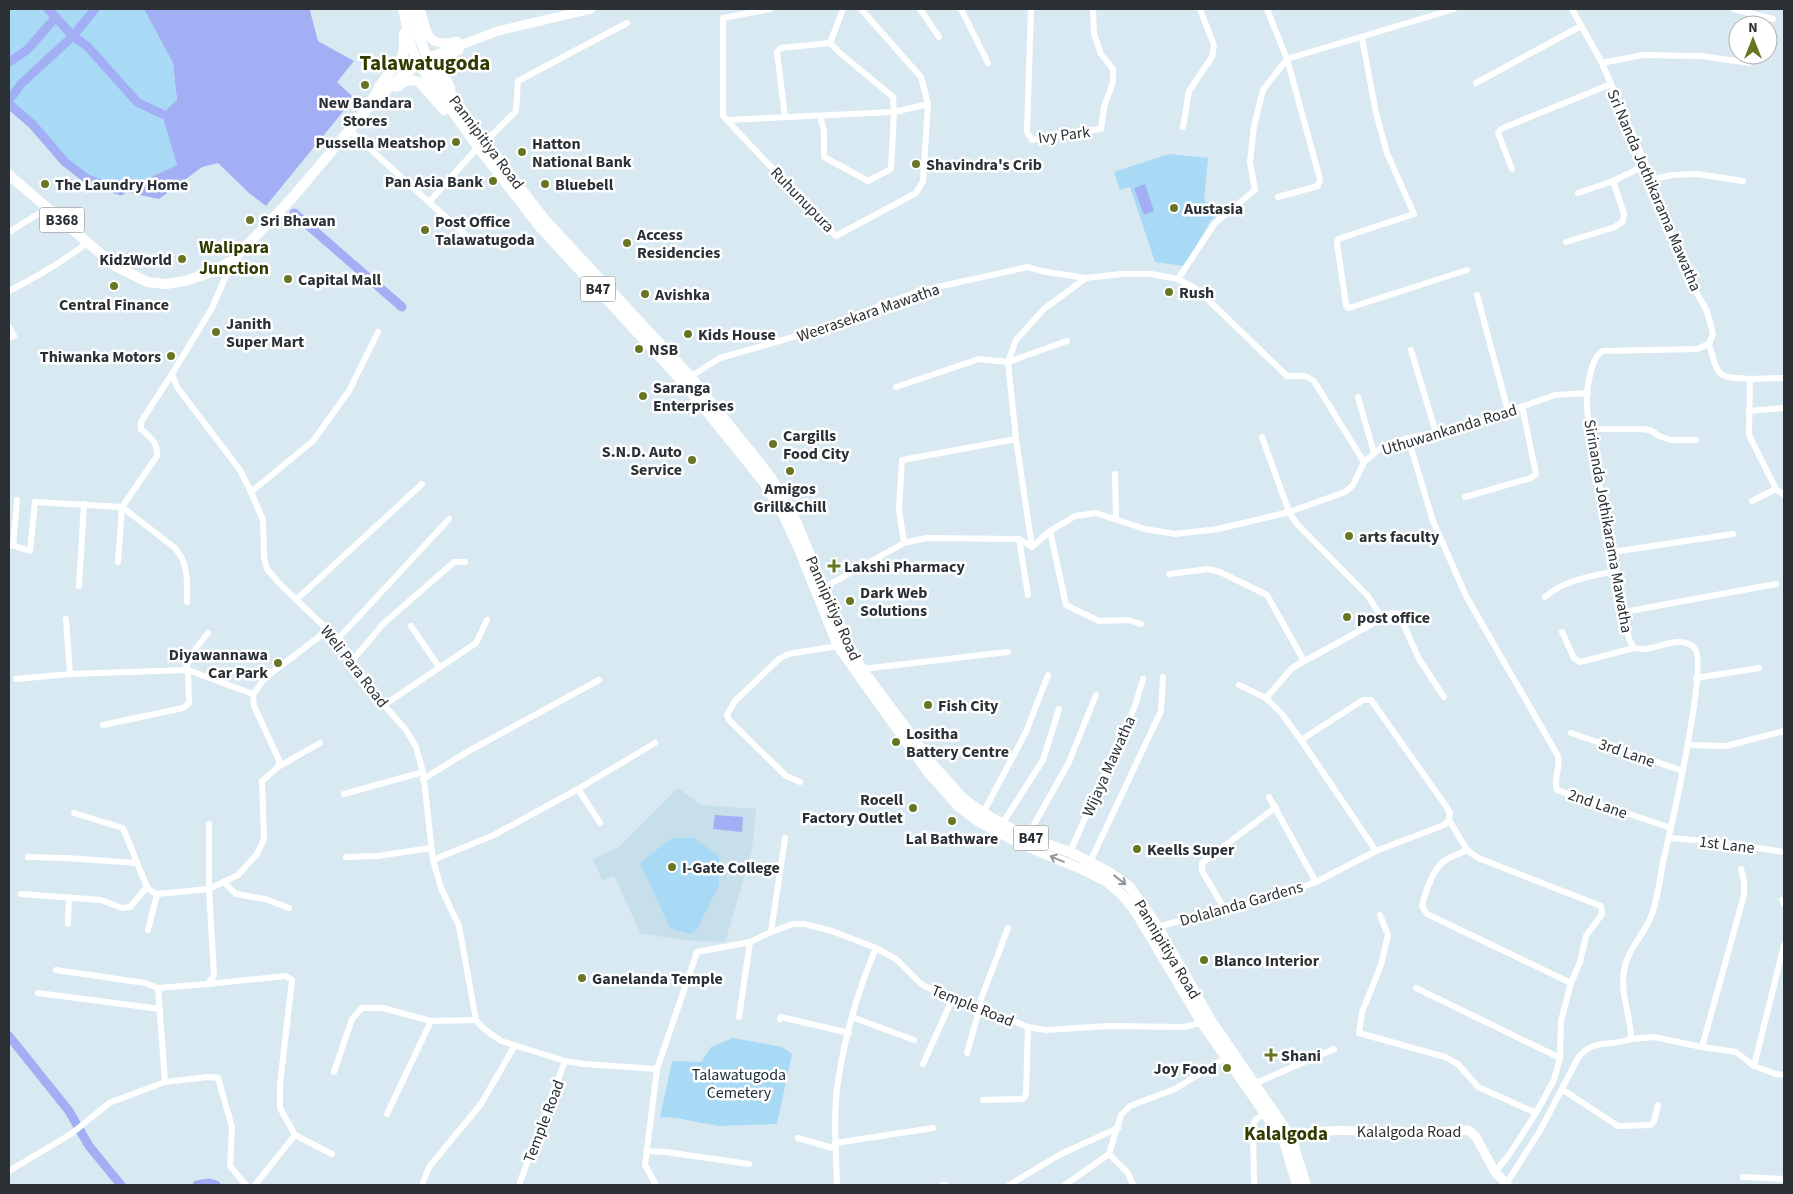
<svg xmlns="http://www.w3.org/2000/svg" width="1793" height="1194" viewBox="0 0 1793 1194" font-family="'Source Sans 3',sans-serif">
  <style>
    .built { fill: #c7deeb }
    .green { fill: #a8daf5 }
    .water { fill: #a3aff4 }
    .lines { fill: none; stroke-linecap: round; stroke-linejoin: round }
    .canal { stroke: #a3aff4; stroke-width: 9 }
    .street { stroke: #fff; stroke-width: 6 }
    .secondary { stroke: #fff; stroke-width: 9 }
    .primary { stroke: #fff; stroke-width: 10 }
    .oneway { stroke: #94989a }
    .poi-dot { fill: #687623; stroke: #fff; stroke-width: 2 }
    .labels { text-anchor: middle; stroke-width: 5; stroke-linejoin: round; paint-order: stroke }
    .shield { fill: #fff; stroke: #6a6e71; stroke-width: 1 }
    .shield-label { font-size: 15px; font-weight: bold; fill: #2a3034 }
    .poi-label { font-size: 16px; font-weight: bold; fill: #2a3034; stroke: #fff; text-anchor: start }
    .street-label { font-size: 16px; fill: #2a3034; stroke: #fff }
    .park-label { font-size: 16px; fill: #1a2d37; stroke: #fff }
    .neighbourhood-label { font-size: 18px; font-weight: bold; fill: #323b00; stroke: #fff }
    .quarter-label { font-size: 19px; font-weight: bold; fill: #323b00; stroke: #fff }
    .district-label { font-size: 21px; font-weight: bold; fill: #323b00; stroke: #fff }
  </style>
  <rect width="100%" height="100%" fill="#d9e9f2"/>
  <path class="built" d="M678,788l23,17 55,4 -4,41 -27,92 -29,-1 -55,-7 -27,-58 -12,4 -9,-21 26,-12z"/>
  <g class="green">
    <path d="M9,9h135l29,54 4,37 -14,14 14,51 -56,26 -34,-12 -22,-17 -32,-37 -24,-21z"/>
    <path d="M1169,154l39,4 -4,42 14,15 -7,5 -26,46 -30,-4 -25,-75 -10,3 -6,-18z"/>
    <path d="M672,838h22l25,18v29l-23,46 -6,3 -20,-6 -30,-65z"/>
    <path d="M733,1038l49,9 10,7 -15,70 -59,2 -42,-8 -16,-1 12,-56 29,1 10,-15z"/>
  </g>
  <g class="water">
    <path d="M144,9h167l-1,2 8,30 36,20 -17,21 17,16 -88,108 -17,-13 -31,-30 -16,4 -43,32 -38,-8 56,-26 -15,-51 15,-14 -4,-37z"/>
    <path d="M1145,184l9,27 -10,4 -10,-27z"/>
    <path d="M715,815l28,2 -1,15 -29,-3z"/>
  </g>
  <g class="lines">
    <g class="canal">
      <path d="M48,9l25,27 15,11 49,55 25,12"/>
      <path d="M9,62l18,-12 29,-33"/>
      <path d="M9,100l12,-16 52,-48 22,-27"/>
      <path d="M9,104l24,21 32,37 22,17 34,12"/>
      <path d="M294,213l108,94"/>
      <path d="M9,1036l60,75 20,35 32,39"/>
      <path d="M197,1185l12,-2 7,2"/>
    </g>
    <g class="street">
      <path d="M770,9l-47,9v98l113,120 80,-43 7,-12 5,-77 -7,-27 -60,-68"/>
      <path d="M920,9l19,28"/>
      <path d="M961,9l27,54"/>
      <path d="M1031,9l-4,123 5,8 69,-11 3,-22 9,-25v-13l-12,-15 -7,-20 -1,-25"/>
      <path d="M1267,9l20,50 33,120 -2,7 -40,11"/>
      <path d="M1733,9l40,10"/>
      <path d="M1362,38l14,75 11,40 27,61 -76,25 -1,4 9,62 2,3 4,-1 115,-37"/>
      <path d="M830,43l13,-34"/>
      <path d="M1602,63l41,-8 58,1 49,7"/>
      <path d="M1476,83l105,-57"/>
      <path d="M820,116l4,15v26l44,24 23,-12 3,-57 -1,-15 -53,-44 -10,-10"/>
      <path d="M785,117l-8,-65 4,-4 49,-5"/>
      <path d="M727,120l167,-8 34,-8"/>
      <path d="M1183,127l6,-36 23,-34 2,-12 -14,-36"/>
      <path d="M349,130l121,109"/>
      <path d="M486,141l30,-30 2,-30 109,-58"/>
      <path d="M1512,169l-14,-36 3,-4 110,-45"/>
      <path d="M1650,180l22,-5 26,-1 45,7"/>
      <path d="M1578,193l35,-12 33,-16"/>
      <path d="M429,202l49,-55"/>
      <path d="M9,232l39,-24"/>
      <path d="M1566,242l49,-15 8,-6 1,-7 -11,-33"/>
      <path d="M232,262l-20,46 -40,66 5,13 63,83 11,22 12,28 1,37 3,12 14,16 47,45 56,75 22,25 10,17 7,25 10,88 8,28 18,38 17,94 8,9 17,12 64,20 19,3 73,5 -12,96 11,20"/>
      <path d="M1178,279l37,-56 40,-33 -5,-28 4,-36 9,-36 24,-31 167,-50"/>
      <path d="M9,291c28,-14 53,-29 78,-48"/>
      <path d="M1477,295l31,116"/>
      <path d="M9,327l5,9 -5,2"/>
      <path d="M1709,344c10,33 6,33 41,35l-1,56 27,54 8,6"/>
      <path d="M1411,350l25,83"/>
      <path d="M688,378l32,-20 94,-27 105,-40 109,-24 13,4 45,7 35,-4h30l27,5 20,11 89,86h18l9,5 50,81"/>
      <path d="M1750,379l34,-1"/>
      <path d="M896,387l83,-28 29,3 59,-21"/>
      <path d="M1358,397l16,56"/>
      <path d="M1749,411l35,-3"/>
      <path d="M1590,429h50l10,1 9,6 12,4h25"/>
      <path d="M1262,437l27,75 8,12 71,72 14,22"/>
      <path d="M1408,438l25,83 33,75 92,160c3,11 -5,22 -1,34l114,38"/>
      <path d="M1115,474l1,45"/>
      <path d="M251,492l62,-51 36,-50 29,-59"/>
      <path d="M1465,497l66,-19 5,-4 -14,-68"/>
      <path d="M1752,501l24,-12"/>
      <path d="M1050,531l16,74 33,16 29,-1 13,4"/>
      <path d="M1019,539l9,56"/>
      <path d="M904,543l-5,-34 3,-49 114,-21"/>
      <path d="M9,544l21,7 5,-49 87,5 53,41c14,16 12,34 12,54"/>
      <path d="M13,546l4,-46"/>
      <path d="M1032,547l-16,-108 -8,-77 8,-22 28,-31 42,-31"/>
      <path d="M1612,552l121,-18"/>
      <path d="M118,562l4,-55 35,-51c1,-13 -6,-18 -16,-27v-7l31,-48"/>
      <path d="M1169,574l40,-5 11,3 47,23 37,66"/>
      <path d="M79,586l5,-82"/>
      <path d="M823,588l81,-45 22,-5 93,1 13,8 18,-16 25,-15 21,-3 49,16 30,5 43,-5 71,-17 56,-20 8,-7 11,-23 19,-16 25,-8 61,-13 86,-30 33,-2"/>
      <path d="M1545,597c19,-17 47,-21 71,-26"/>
      <path d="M297,599l125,-115"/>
      <path d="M1624,612l152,-28"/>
      <path d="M66,619l4,55"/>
      <path d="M411,626l28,41"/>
      <path d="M1562,632l12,26 6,4 54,-14"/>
      <path d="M336,641l113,-122"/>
      <path d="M352,661l31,-37 71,-62h11"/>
      <path d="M862,669l146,-17"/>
      <path d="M185,670l11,-22 12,-15"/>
      <path d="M1696,678l63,-10"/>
      <path d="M16,679l54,-5 118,-4 65,24"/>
      <path d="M1239,685l27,13 16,16 19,26"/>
      <path d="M1266,698l26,-30 100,-55 7,1 20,45 25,38"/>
      <path d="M384,705l92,-62 11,-23"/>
      <path d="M103,725l80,-17 6,-5 -1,-33"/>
      <path d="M1571,733l112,38"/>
      <path d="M1688,745l38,1 58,-15"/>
      <path d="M278,767l42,-24"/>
      <path d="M423,779l44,-27 132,-72"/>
      <path d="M800,782l-14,-6 -57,-56 -2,-5 8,-14 44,-42 9,-5 50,-8"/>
      <path d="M578,789l22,34"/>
      <path d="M344,794l79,-22"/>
      <path d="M1269,797l47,85"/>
      <path d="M74,813l49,15 24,59 4,4 6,3 52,-5v-65"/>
      <path d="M983,813l43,-81 22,-57"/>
      <path d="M1449,820l18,30 11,8 123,48 1,8 -16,22 -6,26 -9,21 -10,38 -1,37 -6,22 -18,33 -27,42 -14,17"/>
      <path d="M1002,824l41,-64 16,-51"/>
      <path d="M1027,837l42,-75 27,-67"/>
      <path d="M1669,838l50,4 65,10"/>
      <path d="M1467,850c-6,3 -12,5 -18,8 -16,8 -23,32 -27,48l5,8 144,69"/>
      <path d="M1070,852l65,-146 8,-27"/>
      <path d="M28,857l38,1 71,5"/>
      <path d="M346,857l31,-1 54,-8"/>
      <path d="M433,860l61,-25 84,-46 77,-46"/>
      <path d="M1090,862l71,-151 2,-34"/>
      <path d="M224,882l12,12 29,5 24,9"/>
      <path d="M21,894l80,6 21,8 8,-1 17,-20"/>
      <path d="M1782,900l2,4"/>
      <path d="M1224,908l-22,-37v-8l74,-56"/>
      <path d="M1380,915l8,20 -7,30 -19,47 -3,21 86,24 13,7 20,23 58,26"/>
      <path d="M68,924l1,-27"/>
      <path d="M1158,927l66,-19 42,-8 50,-18 60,-31 68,-26 5,-5 1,-7 -4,-7 -75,-106h-8l-62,40 75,111"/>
      <path d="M148,930l9,-36"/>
      <path d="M771,932l14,-94"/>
      <path d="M56,970l89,13 13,5 50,-4 6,-9 -5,-86 29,-14 19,-21 7,-15 -2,-58 16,-14 1,-7 -25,-54 -1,-12 13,-17 62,-47"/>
      <path d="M208,984l78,-8 6,4 -12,104v24l15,27 37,19"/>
      <path d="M158,988l7,94"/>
      <path d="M1416,988l144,70"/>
      <path d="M38,993l122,16"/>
      <path d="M978,1007l30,-79"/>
      <path d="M739,1017l11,-75"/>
      <path d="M852,1017l62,23"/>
      <path d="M780,1019l1,-2 68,16"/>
      <path d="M1631,1039l23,-2 48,10 34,5 18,14 22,8 8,1"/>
      <path d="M1702,1047l42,-152v-14l-3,-12"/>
      <path d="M967,1053l13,-46"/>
      <path d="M923,1064l29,-64"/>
      <path d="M1754,1066l30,-121"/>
      <path d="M657,1069l40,-117 53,-10 21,-10 22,-8h12l27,7 44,17 20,11 25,25 31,16 28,7 48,20 18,3 63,-4 75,1 21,-5"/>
      <path d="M334,1072l18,-53 10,-11h21l48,13 45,-1"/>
      <path d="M1254,1084l80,-35"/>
      <path d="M1563,1090l55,36 33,-1 3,-4 4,-16"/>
      <path d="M983,1100l40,-1 3,-4 2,-68"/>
      <path d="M387,1114l44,-93"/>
      <path d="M798,1138l38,11"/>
      <path d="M835,1143l98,-15"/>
      <path d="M647,1151l19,1 83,12"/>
      <path d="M1109,1154l12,-39 9,-9 45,-17 53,-33"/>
      <path d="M1109,1154l19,19 5,12"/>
      <path d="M9,1171l62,-37 38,-31 56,-21 43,-5 10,1 14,49 -2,39 16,19"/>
      <path d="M1743,1177l41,2"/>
      <path d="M520,1182l45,-121"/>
      <path d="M1506,1184l35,-55 37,-71c15,-20 32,-11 53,-19 0,-23 -11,-45 -7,-68 3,-22 21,-37 28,-57 6,-17 8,-35 11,-52 7,-29 45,-196 32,-213 -11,-15 -36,-1 -50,0 -4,1 -8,-1 -11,-1l-5,-9c-8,-44 -17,-89 -26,-134 -6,-32 -14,-65 -16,-98 -1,-14 3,-50 16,-56l94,-2 12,-5 4,-10 -6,-23 -12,-21 -18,-38 -31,-87 -44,-102 -30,-54"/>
      <path d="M255,1185l40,-50"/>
      <path d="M422,1185l7,-18 52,-63 34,-59"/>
      <path d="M837,1185c-1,-33 -4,-72 1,-104 7,-45 20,-91 38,-133"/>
      <path d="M943,1185h2"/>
      <path d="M1009,1185l52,-31 57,-26"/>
      <path d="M1065,1185l44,-31"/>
      <path d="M1254,1185l-1,-60 3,-6 10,-6"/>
    </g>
    <g class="secondary">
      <path d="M420,9c8,24 5,40 37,32"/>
      <path d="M427,58l71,-27 93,-22"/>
      <path d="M451,89c-9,-22 -17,-26 8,-39"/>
      <path d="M1286,1140c29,-15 80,-8 112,-7 23,0 47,-2 70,-3l8,7 19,35 13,13"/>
    </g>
    <g class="primary">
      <path d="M403,9l9,40 6,14 60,84 61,79 144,156 80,99 19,31 17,37 39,97 89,125 31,35 21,16 44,23 63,26 20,10 15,13 13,15 68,114 82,118 13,44"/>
      <path d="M413,9l6,26 8,23 29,44 66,88 24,31 144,155 80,100 22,36 52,124 18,33 72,97 30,33 19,14 44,24 43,15 39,20 20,14 29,41 52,92 81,118 15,48"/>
      <path d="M397,87c7,-6 13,-9 22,-5l25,28"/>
      <path d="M373,98l7,-13 22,-28 2,-9v-15"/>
      <path d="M9,175l106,91 32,16 19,2 19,-3 24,-8 23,-12 61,-64 80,-95 30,-27 21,-15"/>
    </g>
  </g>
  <defs><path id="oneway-shaft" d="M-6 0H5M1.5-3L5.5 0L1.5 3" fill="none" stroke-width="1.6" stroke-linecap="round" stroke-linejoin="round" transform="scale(1.25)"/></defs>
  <g class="oneway">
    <use href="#oneway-shaft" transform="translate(1057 859) rotate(-157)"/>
    <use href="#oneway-shaft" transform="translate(1120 880) rotate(38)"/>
  </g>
  <g class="poi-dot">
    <circle cx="365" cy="85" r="5"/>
    <circle cx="456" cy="142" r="5"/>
    <circle cx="522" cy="152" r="5"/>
    <circle cx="916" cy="164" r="5"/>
    <circle cx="493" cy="181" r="5"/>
    <circle cx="45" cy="184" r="5"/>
    <circle cx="545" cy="184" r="5"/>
    <circle cx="1174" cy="208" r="5"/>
    <circle cx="250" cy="220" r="5"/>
    <circle cx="425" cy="230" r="5"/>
    <circle cx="627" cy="243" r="5"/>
    <circle cx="182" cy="259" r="5"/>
    <circle cx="288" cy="279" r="5"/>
    <circle cx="114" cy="286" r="5"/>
    <circle cx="1169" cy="292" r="5"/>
    <circle cx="645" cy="294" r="5"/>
    <circle cx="216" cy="332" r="5"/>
    <circle cx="688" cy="334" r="5"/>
    <circle cx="639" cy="349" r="5"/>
    <circle cx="171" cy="356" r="5"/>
    <circle cx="643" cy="396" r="5"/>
    <circle cx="773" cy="444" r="5"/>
    <circle cx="692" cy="460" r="5"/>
    <circle cx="790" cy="471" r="5"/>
    <circle cx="1349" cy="536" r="5"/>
    <path d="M831.5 558.5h5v5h5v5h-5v5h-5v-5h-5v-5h5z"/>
    <circle cx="850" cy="601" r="5"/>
    <circle cx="1347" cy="617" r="5"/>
    <circle cx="278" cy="663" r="5"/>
    <circle cx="928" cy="705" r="5"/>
    <circle cx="896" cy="742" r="5"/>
    <circle cx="913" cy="808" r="5"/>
    <circle cx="952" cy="821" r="5"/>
    <circle cx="1137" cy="849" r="5"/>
    <circle cx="672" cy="867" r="5"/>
    <circle cx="1204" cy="960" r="5"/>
    <circle cx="582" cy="978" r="5"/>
    <path d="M1268.5 1047.5h5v5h5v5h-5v5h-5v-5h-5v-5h5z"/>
    <circle cx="1227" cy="1068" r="5"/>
  </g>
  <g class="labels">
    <g class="shield">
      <rect x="39.5" y="207.5" width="45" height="25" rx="4"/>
      <rect x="580.5" y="276.5" width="35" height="25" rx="4"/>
      <rect x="1013.5" y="825.5" width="35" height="25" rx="4"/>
    </g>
    <g class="shield-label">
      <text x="62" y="225">B368</text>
      <text x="598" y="294">B47</text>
      <text x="1031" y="843">B47</text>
    </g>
    <g class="poi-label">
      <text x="365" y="108" text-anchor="middle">New Bandara<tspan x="365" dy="18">Stores</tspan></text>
      <text x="446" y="148" text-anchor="end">Pussella Meatshop</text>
      <text x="532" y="149">Hatton<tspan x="532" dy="18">National Bank</tspan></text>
      <text x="926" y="170">Shavindra's Crib</text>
      <text x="483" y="187" text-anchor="end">Pan Asia Bank</text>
      <text x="55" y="190">The Laundry Home</text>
      <text x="555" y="190">Bluebell</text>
      <text x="1184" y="214">Austasia</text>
      <text x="260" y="226">Sri Bhavan</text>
      <text x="435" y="227">Post Office<tspan x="435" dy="18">Talawatugoda</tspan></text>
      <text x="637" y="240">Access<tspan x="637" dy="18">Residencies</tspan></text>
      <text x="172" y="265" text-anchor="end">KidzWorld</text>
      <text x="298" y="285">Capital Mall</text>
      <text x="1179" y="298">Rush</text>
      <text x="655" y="300">Avishka</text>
      <text x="114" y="310" text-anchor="middle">Central Finance</text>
      <text x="226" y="329">Janith<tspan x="226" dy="18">Super Mart</tspan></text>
      <text x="698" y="340">Kids House</text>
      <text x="649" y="355">NSB</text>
      <text x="161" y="362" text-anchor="end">Thiwanka Motors</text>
      <text x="653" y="393">Saranga<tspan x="653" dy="18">Enterprises</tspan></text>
      <text x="783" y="441">Cargills<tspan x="783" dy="18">Food City</tspan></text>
      <text x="682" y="457" text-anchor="end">S.N.D. Auto<tspan x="682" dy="18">Service</tspan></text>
      <text x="790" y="494" text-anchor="middle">Amigos<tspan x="790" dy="18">Grill&amp;Chill</tspan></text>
      <text x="1359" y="542">arts faculty</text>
      <text x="844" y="572">Lakshi Pharmacy</text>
      <text x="860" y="598">Dark Web<tspan x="860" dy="18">Solutions</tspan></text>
      <text x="1357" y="623">post office</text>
      <text x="268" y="660" text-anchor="end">Diyawannawa<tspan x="268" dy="18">Car Park</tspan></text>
      <text x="938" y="711">Fish City</text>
      <text x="906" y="739">Lositha<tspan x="906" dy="18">Battery Centre</tspan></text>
      <text x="903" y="805" text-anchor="end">Rocell<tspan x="903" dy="18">Factory Outlet</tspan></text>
      <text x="952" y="844" text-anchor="middle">Lal Bathware</text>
      <text x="1147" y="855">Keells Super</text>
      <text x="682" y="873">I-Gate College</text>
      <text x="1214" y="966">Blanco Interior</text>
      <text x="592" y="984">Ganelanda Temple</text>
      <text x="1281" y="1061">Shani</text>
      <text x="1217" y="1074" text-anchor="end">Joy Food</text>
    </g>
    <g class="street-label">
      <text transform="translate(1064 134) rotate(-7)" y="6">Ivy Park</text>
      <text transform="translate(487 142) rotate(53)" y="6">Pannipitiya Road</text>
      <text transform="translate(1655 190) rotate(67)" y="6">Sri Nanda Jothikarama Mawatha</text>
      <text transform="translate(803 199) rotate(46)" y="6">Ruhunupura</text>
      <text transform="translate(868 312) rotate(-19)" y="6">Weerasekara Mawatha</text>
      <text transform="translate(1449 429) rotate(-17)" y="6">Uthuwankanda Road</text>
      <text transform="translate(1609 526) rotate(80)" y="6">Sirinanda Jothikarama Mawatha</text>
      <text transform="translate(834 608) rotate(66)" y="6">Pannipitiya Road</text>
      <text transform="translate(355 666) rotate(52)" y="6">Weli Para Road</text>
      <text transform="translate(1627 752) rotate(19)" y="6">3rd Lane</text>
      <text transform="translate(1108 766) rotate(-66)" y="6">Wijaya Mawatha</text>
      <text transform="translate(1598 803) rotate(19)" y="6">2nd Lane</text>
      <text transform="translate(1727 844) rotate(7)" y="6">1st Lane</text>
      <text transform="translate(1241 903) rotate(-16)" y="6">Dolalanda Gardens</text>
      <text transform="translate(1168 949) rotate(59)" y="6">Pannipitiya Road</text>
      <text transform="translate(973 1005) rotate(22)" y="6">Temple Road</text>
      <text transform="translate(543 1121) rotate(-69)" y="6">Temple Road</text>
      <text x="1409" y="1137">Kalalgoda Road</text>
    </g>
    <g class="park-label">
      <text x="739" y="1080">Talawatugoda<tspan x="739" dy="18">Cemetery</tspan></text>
    </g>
    <g class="neighbourhood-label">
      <text x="234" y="253">Walipara<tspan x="234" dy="21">Junction</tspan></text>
    </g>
    <g class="quarter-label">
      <text x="1286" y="1140">Kalalgoda</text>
    </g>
    <g class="district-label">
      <text x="425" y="70">Talawatugoda</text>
    </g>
  </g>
  <rect width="1793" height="1194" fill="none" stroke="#2a3034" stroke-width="20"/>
  <g transform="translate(1753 40)"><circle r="24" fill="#ffffff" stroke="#aaacae"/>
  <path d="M0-4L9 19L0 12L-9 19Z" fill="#687623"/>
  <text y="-8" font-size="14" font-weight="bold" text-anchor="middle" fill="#2a3034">N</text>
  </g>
</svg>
